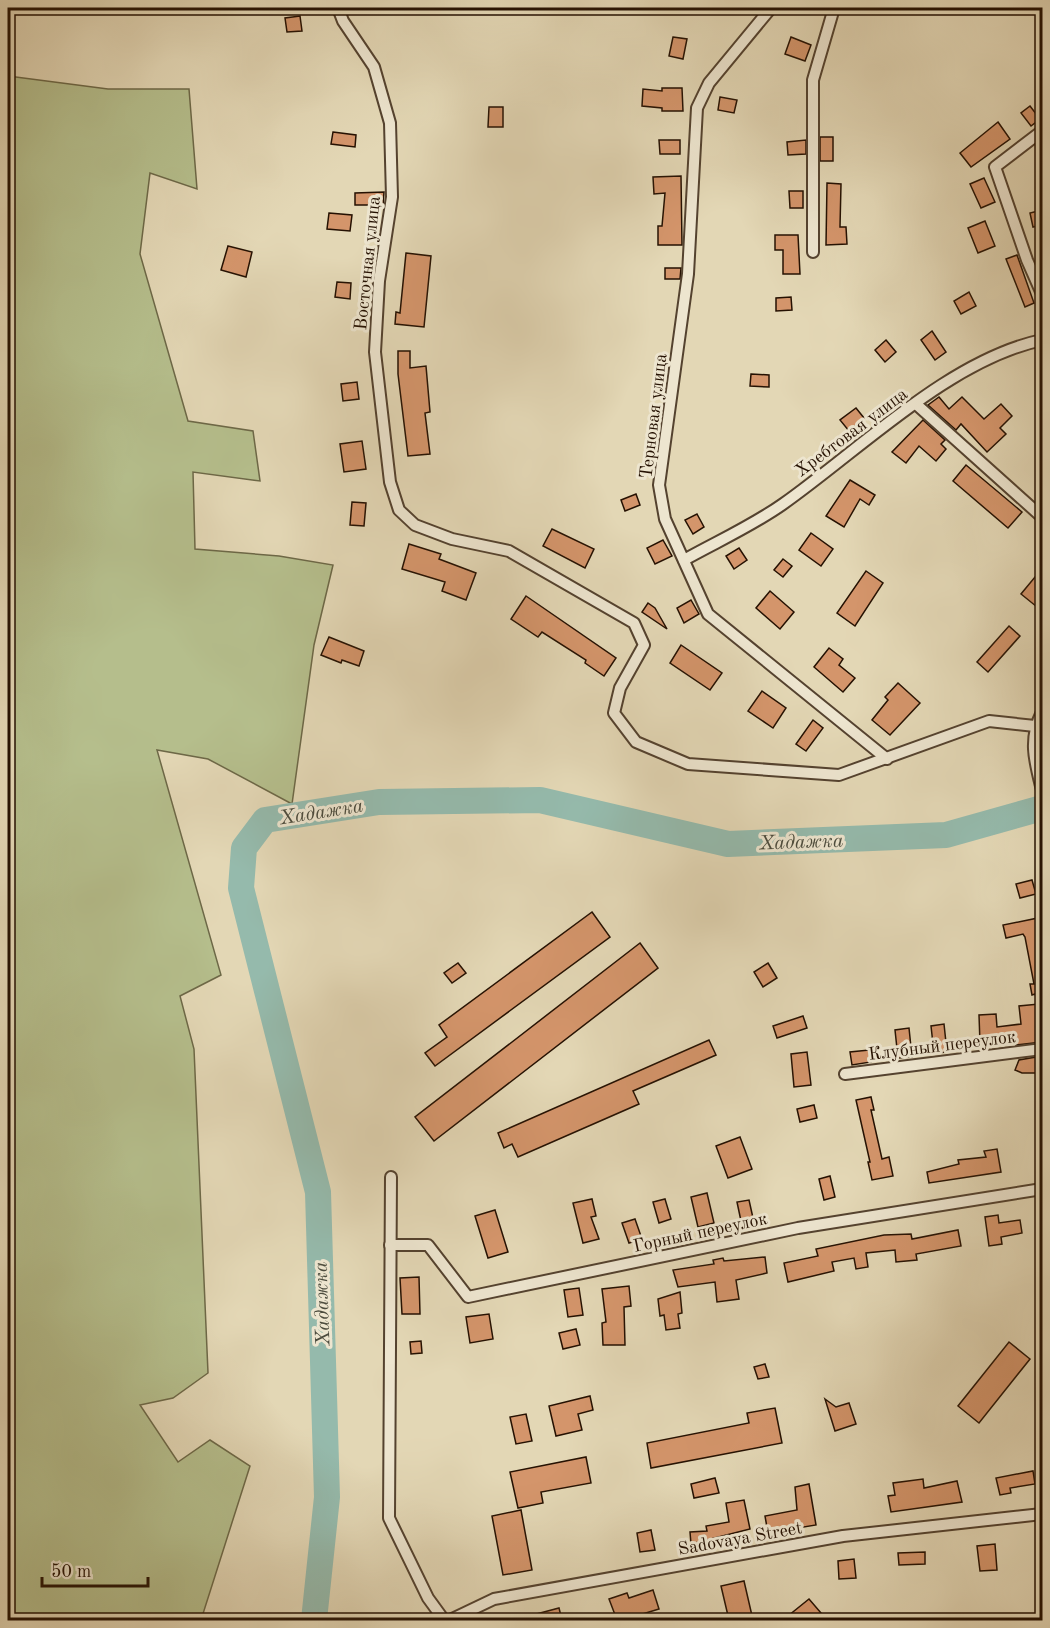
<svg xmlns="http://www.w3.org/2000/svg" width="1050" height="1628" viewBox="0 0 1050 1628" font-family="'Old Standard TT',serif">
  <style>
    .green { fill: #b5be8c; stroke: #6d6847; stroke-width: 1.5 }
    .lines { fill: none; stroke-linecap: round; stroke-linejoin: round }
    .river { stroke: #95baac; stroke-width: 26 }
    .building { fill: #d4956b; stroke: #251102; stroke-width: 1.5 }
    .minor-casing { stroke: #54422f; stroke-width: 14 }
    .minor { stroke: #ede5cf; stroke-width: 10 }
    .labels { text-anchor: middle; stroke-width: 6; stroke-linejoin: round; paint-order: stroke }
    .street-label { font-size: 18px; fill: #251102; stroke: #ede5cf }
    .water-label { font-size: 20px; font-style: italic; fill: #4c4c3e; stroke: #ede5cf }
  </style>
  <rect width="100%" height="100%" fill="#e3d7b5"/>
  <filter id="stains"><feTurbulence type="fractalNoise" baseFrequency=".00333" numOctaves="4"/><feColorMatrix values="0 0 0 0 .2 0 0 0 0 .09 0 0 0 0 .02 0 0 0 .5 -.17"/></filter>
  <radialGradient id="worn" r=".72"><stop offset=".6" stop-color="#630" stop-opacity="0"/><stop offset="1" stop-color="#630" stop-opacity=".3"/></radialGradient>
  <path class="green" d="M8,76l100,13h81l8,100 -47,-16 -10,81 48,167 65,10 7,50 -67,-9 2,77 84,7 54,9 -19,80 -22,159 -84,-45 -51,-9 64,225 -41,21 14,53 14,324 -35,25 -33,7 38,57 32,-22 40,26 -49,154h-193z"/>
  <g class="lines">
    <path class="river" d="M314,1620l13,-123 -9,-305 -77,-304 3,-40 21,-28 114,-18 161,-2 188,44 218,-9 96,-27"/>
  </g>
  <g class="building">
    <path d="M300,16l2,15 -15,1 -2,-14z"/>
    <path d="M673,37l14,2 -4,20 -14,-3z"/>
    <path d="M791,37l20,8 -6,16 -20,-7z"/>
    <path d="M662,88h20l1,23h-21v-3l-20,-2 1,-17 19,2z"/>
    <path d="M720,97l17,3 -3,13 -16,-3z"/>
    <path d="M1030,106l10,13 -9,7 -10,-13z"/>
    <path d="M489,107h14v20h-15z"/>
    <path d="M998,122l12,17 -39,28 -11,-14z"/>
    <path d="M333,132l23,3 -1,12 -24,-3z"/>
    <rect x="820" y="137" width="13" height="24"/>
    <path d="M659,140h21v14h-20z"/>
    <path d="M806,140v14l-18,1 -1,-13z"/>
    <path d="M681,176l1,69h-24v-19h4l3,-33 -11,1 -1,-17z"/>
    <path d="M984,178l11,24 -14,6 -11,-24z"/>
    <path d="M827,183l14,1 -1,43h6l1,17 -21,1z"/>
    <path d="M789,191h14v17h-13z"/>
    <path d="M384,192l-1,13h-28v-12z"/>
    <path d="M1042,210v15l-9,2 -3,-14z"/>
    <path d="M329,213l23,2 -2,16 -23,-2z"/>
    <path d="M985,221l10,25 -17,7 -10,-25z"/>
    <path d="M775,235h23l2,39h-17v-24h-8z"/>
    <path d="M228,246l24,6 -6,25 -25,-7z"/>
    <path d="M406,253l25,3 -7,71 -29,-3 1,-12 4,1z"/>
    <path d="M1017,255l17,48 -9,4 -19,-48z"/>
    <path d="M665,268h16l-1,11h-15z"/>
    <path d="M337,282l14,1 -1,16 -15,-2z"/>
    <path d="M969,292l7,14 -15,8 -7,-13z"/>
    <path d="M791,297l1,13 -16,1v-13z"/>
    <path d="M932,331l14,21 -11,8 -14,-20z"/>
    <path d="M886,340l10,12 -11,10 -10,-12z"/>
    <path d="M398,351h12v17l16,-2 4,46 -5,1 5,41 -22,2 -10,-82z"/>
    <path d="M751,374l18,1v12l-19,-1z"/>
    <path d="M357,382l2,17 -16,2 -2,-17z"/>
    <path d="M939,397l10,12 13,-12 22,22 17,-15 11,12 -12,12 6,6 -19,18 -26,-28 -5,6 -28,-25z"/>
    <path d="M856,408l8,10 -15,13 -9,-11z"/>
    <path d="M923,420l22,20 -4,4 5,5 -10,12 -17,-15 -13,17 -14,-11z"/>
    <path d="M362,441l4,28 -22,3 -4,-28z"/>
    <path d="M966,465l56,47 -14,16 -55,-47z"/>
    <path d="M850,480l25,15 -6,10 -9,-6 -16,28 -18,-11z"/>
    <path d="M636,494l4,11 -15,6 -4,-11z"/>
    <path d="M352,502l14,1 -2,23 -14,-1z"/>
    <path d="M697,514l7,13 -11,7 -8,-14z"/>
    <path d="M552,529l42,20 -9,19 -42,-22z"/>
    <path d="M811,533l22,16 -12,17 -22,-16z"/>
    <path d="M663,540l9,16 -17,8 -8,-16z"/>
    <path d="M409,544l32,10 -2,5 37,14 -10,27 -24,-9 3,-9 -43,-13z"/>
    <path d="M739,548l8,12 -13,9 -8,-13z"/>
    <path d="M783,559l9,7 -9,11 -9,-7z"/>
    <path d="M866,571l17,12 -28,43 -18,-13z"/>
    <path d="M1035,577l7,6v28l-21,-17z"/>
    <path d="M770,591l24,21 -14,17 -24,-21z"/>
    <path d="M526,596l90,62 -12,18 -19,-13 1,-3 -44,-28 -4,5 -27,-18z"/>
    <path d="M691,600l8,14 -15,9 -7,-15z"/>
    <path d="M648,603l7,5 12,21 -25,-17z"/>
    <path d="M1009,626l11,10 -32,36 -11,-10z"/>
    <path d="M329,637l35,14 -5,15 -17,-6 -1,3 -20,-8z"/>
    <path d="M681,645l41,28 -12,17 -40,-27z"/>
    <path d="M829,648l14,11 -4,6 16,13 -12,14 -29,-25z"/>
    <path d="M898,683l22,20 -30,32 -18,-15 16,-20 -3,-3z"/>
    <path d="M762,691l24,17 -13,20 -25,-17z"/>
    <path d="M813,720l10,8 -17,23 -10,-7z"/>
    <path d="M1032,880l4,14 -16,4 -4,-14z"/>
    <path d="M592,912l18,25 -175,129 -10,-13 22,-16 -8,-12z"/>
    <path d="M1038,918l4,23v59h-5l-2,-6 -3,1 -2,-11h4l-9,-47 -2,-3 -17,4 -3,-13z"/>
    <path d="M640,943l18,25 -224,173 -19,-24z"/>
    <path d="M458,963l8,10 -14,10 -8,-10z"/>
    <path d="M768,963l9,15 -14,9 -9,-15z"/>
    <path d="M1039,1004l3,16v22l-26,3v-3l-36,1 -1,-28 17,-1 1,13 24,-3 -2,-18z"/>
    <path d="M803,1016l4,12 -30,10 -4,-12z"/>
    <path d="M944,1024l3,28 -13,1 -3,-27z"/>
    <path d="M909,1028l3,29 -14,1 -3,-28z"/>
    <path d="M709,1040l7,15 -83,36 6,13 -121,53 -6,-13 -8,4 -6,-15z"/>
    <path d="M869,1050l2,12 -19,3 -2,-13z"/>
    <path d="M807,1052l4,33 -17,2 -3,-33z"/>
    <path d="M1042,1056v17h-20l-7,-3 4,-10z"/>
    <path d="M871,1097l3,13h-3l11,49 7,-2 4,19 -21,4 -4,-18h2l-14,-62z"/>
    <path d="M814,1105l3,13 -17,4 -3,-13z"/>
    <path d="M740,1137l12,32 -24,9 -12,-32z"/>
    <path d="M997,1149l4,23 -72,11 -2,-11 32,-8 -1,-4 28,-3 -2,-6z"/>
    <path d="M830,1176l5,21 -11,3 -5,-21z"/>
    <path d="M707,1193l7,30 -16,4 -7,-30z"/>
    <path d="M592,1199l4,17 -5,1 8,22 -16,4 -10,-40z"/>
    <path d="M665,1199l6,20 -12,4 -6,-21z"/>
    <path d="M749,1200l4,18 -12,3 -4,-19z"/>
    <path d="M495,1210l13,42 -20,6 -13,-42z"/>
    <path d="M998,1215l1,8 21,-3 2,13 -21,4 1,7 -13,2 -4,-29z"/>
    <path d="M635,1219l7,20 -13,4 -7,-20z"/>
    <path d="M958,1230l3,16 -45,8 1,6 -21,2 -1,-12 -29,3 2,14 -12,2 -2,-11 -22,4 2,9 -46,11 -4,-19 34,-7 -2,-7 68,-14 27,-1 1,5z"/>
    <path d="M765,1257l2,16 -31,7 3,19 -22,3 -2,-20 -37,5 -5,-17 41,-6 -1,-4 10,-2 1,3z"/>
    <path d="M419,1277l1,37h-18l-2,-36z"/>
    <path d="M629,1286l2,20 -7,1 1,38h-22l-1,-22 4,-1 -4,-33z"/>
    <path d="M579,1288l4,27 -15,2 -4,-27z"/>
    <path d="M680,1292l2,21 -4,1 2,14 -14,2 -2,-15 -4,1 -2,-17z"/>
    <path d="M489,1314l4,25 -23,4 -4,-26z"/>
    <path d="M576,1329l4,16 -17,4 -4,-16z"/>
    <path d="M421,1341l1,12 -11,1 -1,-12z"/>
    <path d="M1009,1342l21,17 -51,64 -21,-17z"/>
    <path d="M765,1364l4,13 -11,2 -4,-12z"/>
    <path d="M590,1396l3,14 -15,4 4,16 -26,6 -7,-30z"/>
    <path d="M825,1399l11,8 13,-4 7,21 -21,7z"/>
    <path d="M775,1408l7,35 -131,25 -4,-25 102,-20 -2,-10z"/>
    <path d="M526,1414l6,27 -16,3 -6,-27z"/>
    <path d="M586,1457l5,26 -50,9 2,11 -25,5 -8,-36z"/>
    <path d="M1033,1471l2,13 -25,4 1,5 -11,2 -4,-17z"/>
    <path d="M715,1478l4,15 -25,5 -3,-14z"/>
    <path d="M923,1479l1,9 33,-7 5,21 -71,10 -3,-16 7,-1 -2,-12z"/>
    <path d="M809,1484l7,41 -48,8 -3,-17 32,-6 -2,-23z"/>
    <path d="M744,1500l6,29 -59,15 -1,-12 17,-1 -1,-5 23,-4 -3,-19z"/>
    <path d="M521,1510l11,60 -29,5 -11,-59z"/>
    <path d="M651,1530l4,20 -15,2 -3,-19z"/>
    <path d="M995,1544l2,26 -17,1 -3,-25z"/>
    <path d="M925,1552v12l-26,1 -1,-12z"/>
    <path d="M854,1559l2,19 -17,1 -1,-18z"/>
    <path d="M744,1581l9,39h-24l-8,-34z"/>
    <path d="M653,1590l6,19 -23,7 2,4h-21l-8,-21 18,-6 2,5z"/>
    <path d="M809,1599l18,21h-44z"/>
    <path d="M559,1608l3,12h-36l-1,-3z"/>
  </g>
  <g class="lines">
    <defs>
      <g id="minor">
        <path d="M338,8l5,13 31,46 16,56 2,74 -13,84 -4,71 15,130 9,28 16,15 37,14 57,12 125,72 10,22 -24,43 -6,25 22,29 52,22 151,11 150,-54 46,5"/>
        <path d="M771,8l-62,75 -12,25 -9,166 -29,211 6,34 43,95 179,145"/>
        <path d="M1042,131l-47,36 32,93 15,34"/>
        <path d="M813,252v-172l21,-72"/>
        <path d="M916,404l126,113"/>
        <path d="M684,560c32,-18 68,-34 99,-56 78,-55 166,-144 259,-164"/>
        <path d="M1042,712c-14,28 -7,50 0,78"/>
        <path d="M845,1074l197,-25"/>
        <path d="M391,1177l-2,341 39,80 16,22"/>
        <path d="M390,1245h38l40,52 330,-69 244,-39"/>
        <path d="M450,1620l44,-21 349,-63 199,-22"/>
      </g>
    </defs>
    <use href="#minor" class="minor-casing"/>
    <use href="#minor" class="minor"/>
  </g>
  <g class="labels">
    <g class="street-label">
      <text transform="translate(367 263) rotate(-84)" y="6">Восточная улица</text>
      <text transform="translate(653 416) rotate(-83)" y="6">Терновая улица</text>
      <text transform="translate(851 432) rotate(-37)" y="6">Хребтовая улица</text>
      <text transform="translate(942 1045) rotate(-7)" y="6">Клубный переулок</text>
      <text transform="translate(700 1232) rotate(-12)" y="6">Горный переулок</text>
      <text transform="translate(740 1538) rotate(-10)" y="6">Sadovaya Street</text>
    </g>
    <g class="water-label">
      <text transform="translate(321 811) rotate(-9)" y="7">Хадажка</text>
      <text transform="translate(801 841) rotate(-2)" y="7">Хадажка</text>
      <text transform="translate(321 1304) rotate(-92)" y="7">Хадажка</text>
    </g>
  </g>
  <rect width="1050" height="1628" fill="none" stroke="#e3d7b5" stroke-width="30"/>
  <rect x="9" y="9" width="1032" height="1610" fill="none" stroke="#251102" stroke-width="3"/>
  <rect x="15" y="15" width="1020" height="1598" fill="none" stroke="#251102" stroke-width="1.5"/>
  <path d="M42 1577v9h106v-9" fill="none" stroke="#251102" stroke-width="3"/>
  <text x="51" y="1577" font-size="18" fill="#251102" stroke="#ede5cf" stroke-width="4.5" paint-order="stroke">50 m</text>
  <rect width="100%" height="100%" filter="url(#stains)"/>
  <rect width="100%" height="100%" fill="url(#worn)"/>
</svg>
